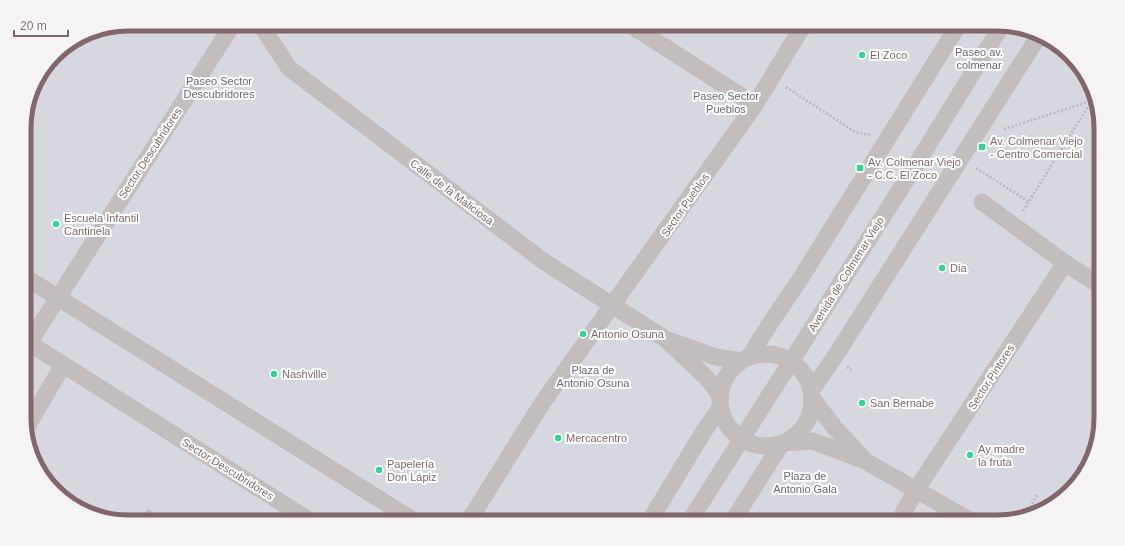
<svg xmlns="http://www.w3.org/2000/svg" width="1125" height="546" viewBox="0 0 1125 546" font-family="Helvetica,sans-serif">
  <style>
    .green { fill: #d7d7df }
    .water { fill: #c8b9be }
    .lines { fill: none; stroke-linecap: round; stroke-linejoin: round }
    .path { stroke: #bcb7b8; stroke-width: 2.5; stroke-dasharray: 2 2; stroke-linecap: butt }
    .street { stroke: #c4bdbe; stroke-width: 17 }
    .poi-dot { fill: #34d499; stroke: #fff; stroke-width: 1.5 }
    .labels { text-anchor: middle; stroke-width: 4; stroke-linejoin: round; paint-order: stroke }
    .park-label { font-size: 11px; fill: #696579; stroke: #fff }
    .poi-label { font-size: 11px; fill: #81676b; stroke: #fff; text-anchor: start }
    .street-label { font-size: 11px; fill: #81676b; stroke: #fff }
    .rim { fill: none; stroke: #81676b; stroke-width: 5 }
  </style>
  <rect width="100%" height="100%" fill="#f2f4f5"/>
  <path class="green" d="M128,24h869l46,11 40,35 17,44 1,304 -11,46 -35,40 -51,18h-876l-46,-11 -37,-30 -20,-49 -1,-311 11,-39 24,-32 29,-18z"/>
  <path class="water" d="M148,509l23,13h-31z"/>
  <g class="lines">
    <g class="path">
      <path d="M786,87l69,45 15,3"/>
      <path d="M1004,129l87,-28"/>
      <path d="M976,168l53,34"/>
      <path d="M1023,211l71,-114"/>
      <path d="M847,367l6,4"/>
      <path d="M1026,514l11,-19"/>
    </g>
    <g class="street">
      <path d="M233,24l-204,319 283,179"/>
      <path d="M260,24l29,44 257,195 118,75 42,39 14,18"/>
      <path d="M629,24l126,81"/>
      <path d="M982,202l83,61 36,23"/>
      <path d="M25,277l391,245"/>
      <path d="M671,341l45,16 26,4"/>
      <circle cx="766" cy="400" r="46"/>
      <path d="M749,357l24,-38 26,-38 160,-257"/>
      <path d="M811,391l23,-33 206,-324"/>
      <path d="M812,398l22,29 29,31"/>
      <path d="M25,430l38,-65"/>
      <path d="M783,443l30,-2 52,20 108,61"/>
      <path d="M468,522l73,-117 214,-300 49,-81"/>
      <path d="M649,522l55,-91 16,-23"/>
      <path d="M689,522l230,-362 83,-135"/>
      <path d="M732,522l50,-79"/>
      <path d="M898,522l18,-32 149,-227"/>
    </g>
  </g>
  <g class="poi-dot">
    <circle cx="862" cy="55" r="4"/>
    <rect x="978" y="143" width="8" height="8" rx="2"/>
    <rect x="856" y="164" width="8" height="8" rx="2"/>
    <circle cx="56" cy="224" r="4"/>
    <circle cx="942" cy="268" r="4"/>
    <circle cx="583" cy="334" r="4"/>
    <circle cx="274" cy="374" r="4"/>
    <circle cx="862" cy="403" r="4"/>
    <circle cx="558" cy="438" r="4"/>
    <circle cx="970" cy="455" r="4"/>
    <circle cx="379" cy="470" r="4"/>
  </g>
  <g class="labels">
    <g class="park-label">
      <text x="979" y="56">Paseo av.<tspan x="979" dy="13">colmenar</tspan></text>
      <text x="219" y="85">Paseo Sector<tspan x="219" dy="13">Descubridores</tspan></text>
      <text x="726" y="100">Paseo Sector<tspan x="726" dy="13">Pueblos</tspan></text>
      <text x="593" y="374">Plaza de<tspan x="593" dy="13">Antonio Osuna</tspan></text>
      <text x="805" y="480">Plaza de<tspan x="805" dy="13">Antonio Gala</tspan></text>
    </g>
    <g class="poi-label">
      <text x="870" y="59">El Zoco</text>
      <text x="990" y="145">Av. Colmenar Viejo<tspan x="990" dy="13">- Centro Comercial</tspan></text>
      <text x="868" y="166">Av. Colmenar Viejo<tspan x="868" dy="13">- C.C. El Zoco</tspan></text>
      <text x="64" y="222">Escuela Infantil<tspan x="64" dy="13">Cantinela</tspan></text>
      <text x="950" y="272">Dia</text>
      <text x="591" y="338">Antonio Osuna</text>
      <text x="282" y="378">Nashville</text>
      <text x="870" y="407">San Bernabe</text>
      <text x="566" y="442">Mercacentro</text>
      <text x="978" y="453">Ay madre<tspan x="978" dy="13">la fruta</tspan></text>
      <text x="387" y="468">Papelería<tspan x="387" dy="13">Don Lápiz</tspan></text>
    </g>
    <g class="street-label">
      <text transform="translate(150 153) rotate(-57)" y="4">Sector Descubridores</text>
      <text transform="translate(452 192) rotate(37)" y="4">Calle de la Maliciosa</text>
      <text transform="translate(685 205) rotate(-55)" y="4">Sector Pueblos</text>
      <text transform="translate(846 274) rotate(-58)" y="4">Avenida de Colmenar Viejo</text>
      <text transform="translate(991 377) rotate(-57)" y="4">Sector Pintores</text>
      <text transform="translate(228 469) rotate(32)" y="4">Sector Descubridores</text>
    </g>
  </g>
  <path d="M0 0H1125V546H0ZM128 31H997A97 97 0 0 1 1094 128V418A97 97 0 0 1 997 515H128A97 97 0 0 1 31 418V128A97 97 0 0 1 128 31Z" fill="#f5f3f3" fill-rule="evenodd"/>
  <path class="rim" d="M128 31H997A97 97 0 0 1 1094 128V418A97 97 0 0 1 997 515H128A97 97 0 0 1 31 418V128A97 97 0 0 1 128 31Z"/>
  <path d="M14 30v6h54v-6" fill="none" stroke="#81676b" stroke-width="2"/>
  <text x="20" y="30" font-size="12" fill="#81676b" stroke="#ffffff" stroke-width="3" paint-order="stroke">20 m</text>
</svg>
